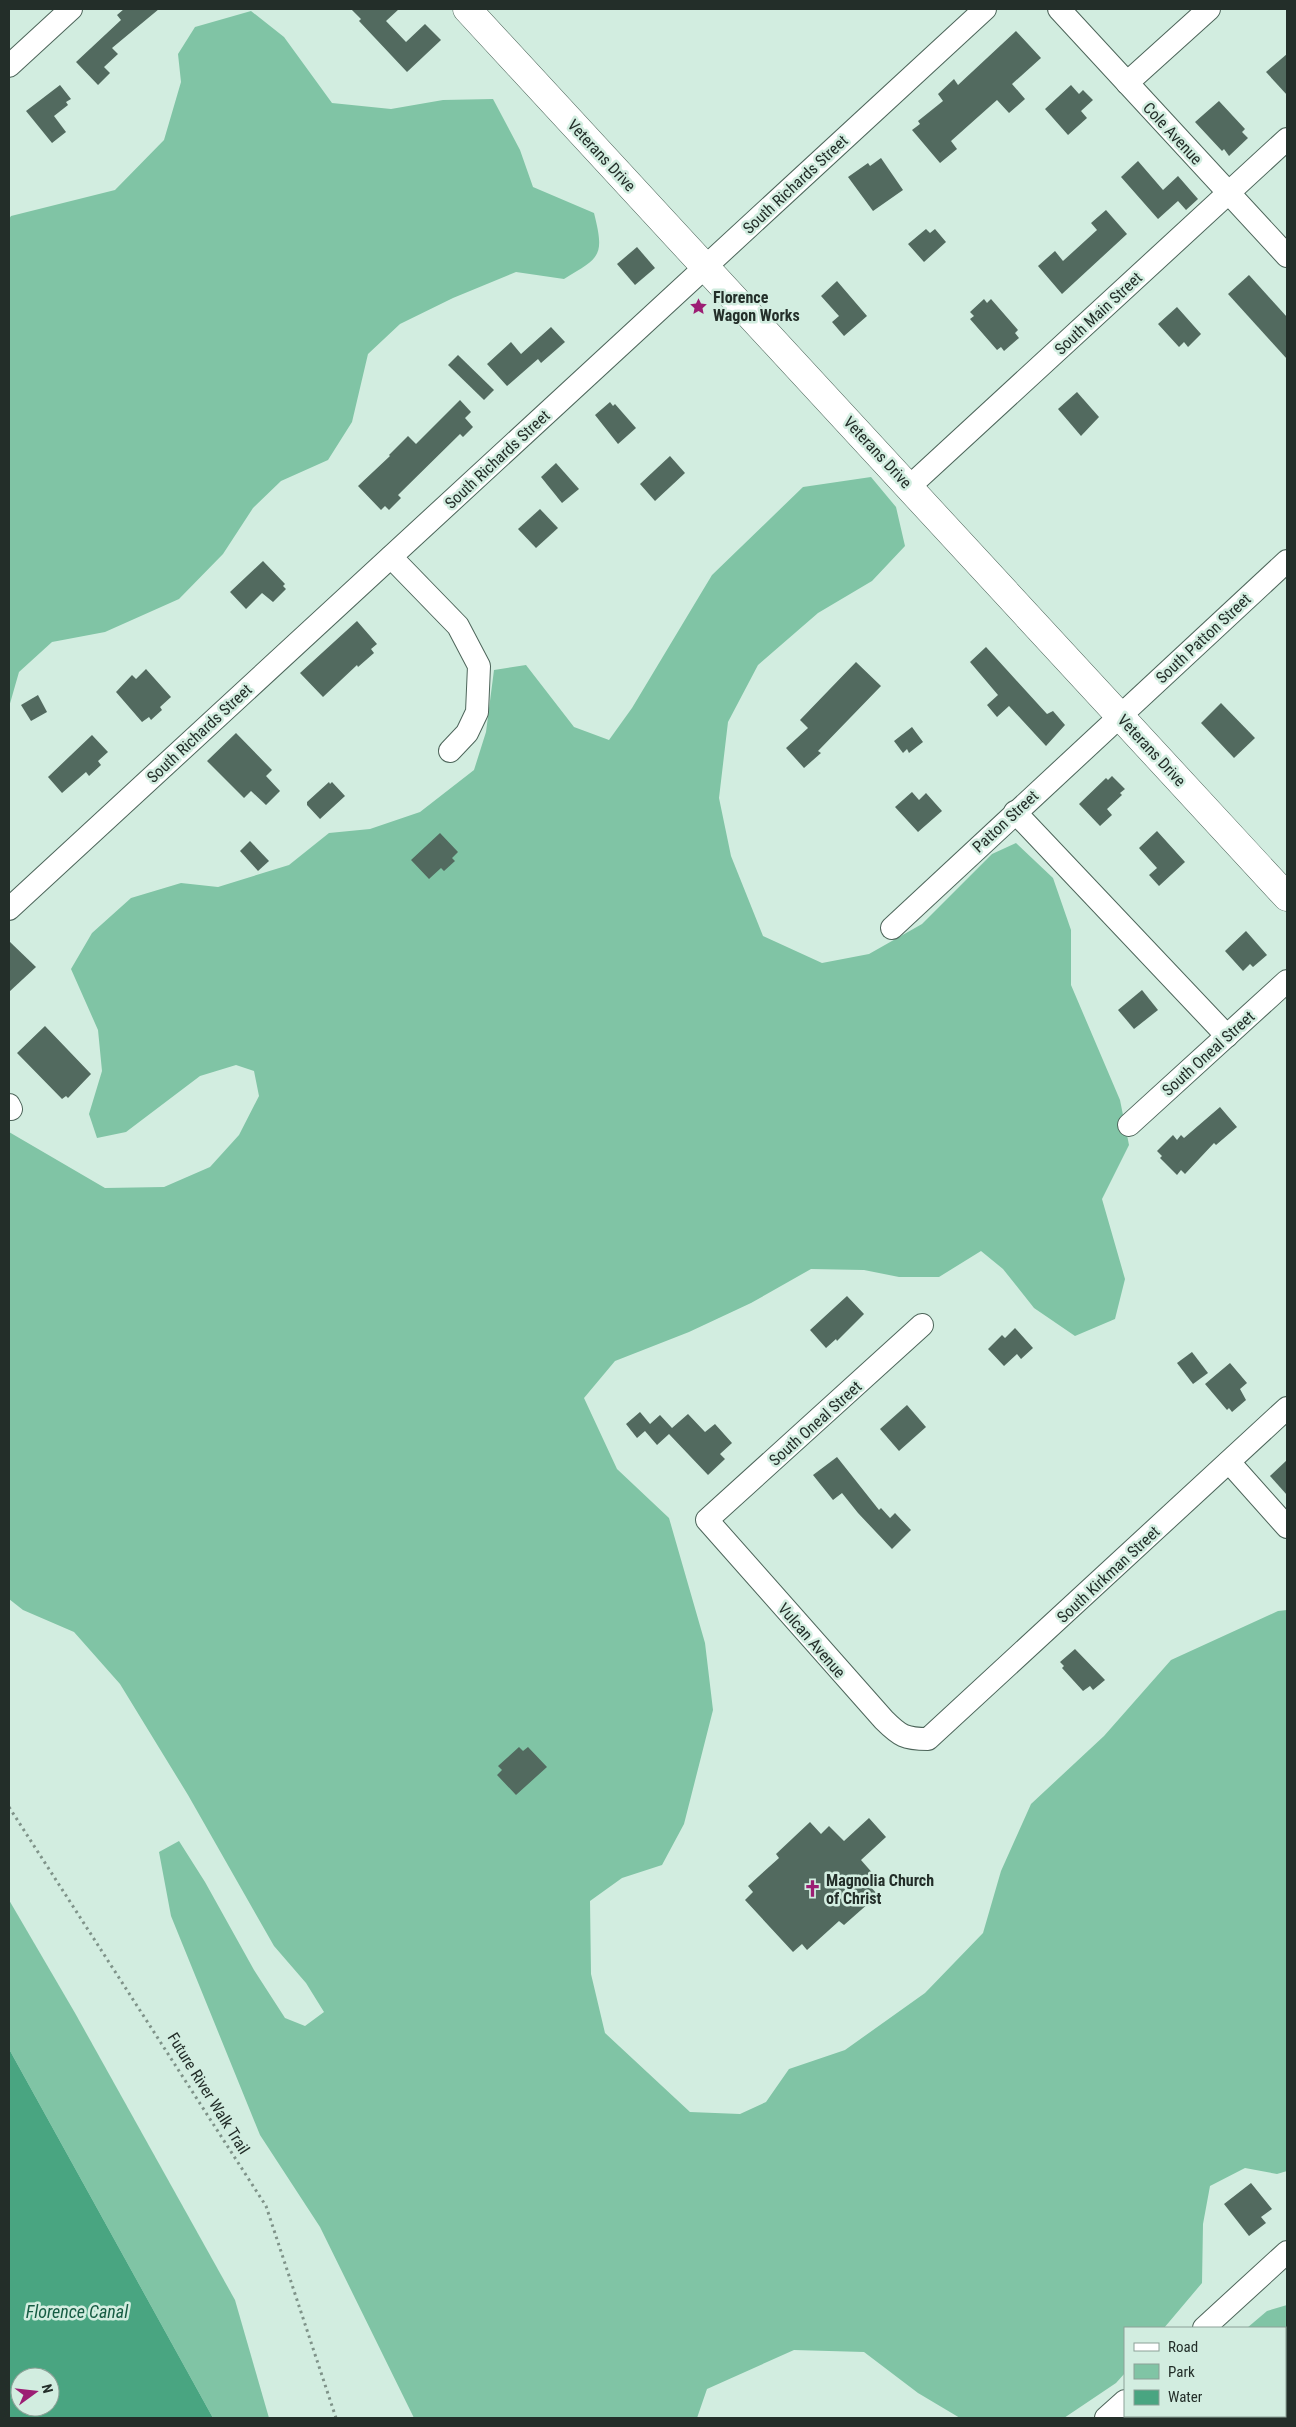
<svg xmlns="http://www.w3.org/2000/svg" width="1296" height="2427" viewBox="0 0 1296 2427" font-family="'Roboto Condensed',sans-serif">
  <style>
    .green { fill: #80c4a5 }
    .water { fill: #49a581; fill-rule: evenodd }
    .building { fill: #526a5f }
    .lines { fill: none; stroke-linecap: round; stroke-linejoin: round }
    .minor-casing { stroke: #4d655a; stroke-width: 24 }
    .major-casing { stroke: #4d655a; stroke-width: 29 }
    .path { stroke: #7f9389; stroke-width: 3; stroke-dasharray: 2.5 4; stroke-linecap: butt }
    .minor { stroke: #fff; stroke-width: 22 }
    .major { stroke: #fff; stroke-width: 28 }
    .labels { text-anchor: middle; stroke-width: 5; stroke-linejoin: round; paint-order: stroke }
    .street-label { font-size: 16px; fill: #232e29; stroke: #d2ede0 }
    .poi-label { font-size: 16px; font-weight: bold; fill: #232e29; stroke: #d2ede0; text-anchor: start }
    .water-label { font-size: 18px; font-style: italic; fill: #165c43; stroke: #d2ede0 }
  </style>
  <rect width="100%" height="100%" fill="#d2ede0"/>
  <g class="green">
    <path d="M251,11l33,26 48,66 59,6 52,-9 50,-1 27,51 13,37 61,26c11,44 6,44 -30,66l-48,-7 -63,26 -53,26 -32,30 -16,68 -24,38 -47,21 -28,27 -30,46 -44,45 -74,33 -53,10 -33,30 -10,35v-488l2,-3 104,-26 49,-50 17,-58 -3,-28 17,-27z"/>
    <path d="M871,477l25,30 9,39 -33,35 -54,32 -60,52 -30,57 -9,76 12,58 32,80 59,27 47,-9 53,-30 70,-70 24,-11 37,35 18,52v55l49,115 9,45 -27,54 23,80 -10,40 -40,17 -41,-28 -31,-39 -22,-18 -42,26h-40l-35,-7 -53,-1 -60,34 -62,29 -74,29 -31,37 33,71 52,49 36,125 8,67 -29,114 -22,41 -40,13 -32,23 1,73 14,59 85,79 50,2 26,-12 23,-33 56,-19 80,-57 58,-60 18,-62 30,-67 73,-68 67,-76 107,-49 9,-1v561l-10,3 -32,-6 -35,18 -7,38 -1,59 -38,45h-39v45l-9,10 -52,35h-104l-42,-25 -54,-41 -70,-2 -87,39 -10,29h-283l-94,-191 -60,-92 -89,-219 -12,-64 20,-11 26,41 49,88 31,48 20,8 19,-14 -18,-29 -32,-37 -86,-151 -68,-111 -46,-52 -51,-22 -14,-11v-467l96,56 59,-1 46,-20 29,-32 20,-39 -5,-25 -18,-6 -36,11 -74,56 -29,6 -8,-24 13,-43 -4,-41 -27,-61 21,-36 39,-35 50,-15 37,4 71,-22 40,-32 41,-4 50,-17 54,-42 12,-38 8,-62 32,-5 48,62 35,13 23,-32 80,-133 91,-88z"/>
    <path d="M9,1900l66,113 160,287 34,118h-56l-204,-369z"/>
    <path d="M1287,2305v113h-111v-2h109v-88h-38l20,-17z"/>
  </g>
  <path class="water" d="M9,2049l204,369h-204zM20,2377h30v30h-30z"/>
  <g class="building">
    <path d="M124,9h35l-47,39 6,6 -14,13 6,6 -12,12 -22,-23 45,-42 -4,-5z"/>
    <path d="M351,9h48l-13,12 20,21 19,-18 16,16 -34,32 -48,-51 2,-2z"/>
    <path d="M1016,31l25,27 -29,26 13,15 -16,14 -12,-13 -46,41 6,8 -17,14 -28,-33 8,-6 -2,-3 25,-20 -5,-7 16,-15 4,6z"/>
    <path d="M1287,54v41l-21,-23z"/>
    <path d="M60,85l11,14 -5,3 2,3 -14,11 12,16 -14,11 -26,-32z"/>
    <path d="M1071,85l8,9 4,-4 10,10 -12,11 6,7 -19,17 -23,-26z"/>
    <path d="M1219,101l26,28 -3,3 6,6 -19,18 -5,-7 -2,2 -27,-29z"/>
    <path d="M881,158l22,32 -30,21 -25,-34 20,-14 2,3z"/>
    <path d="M1138,161l25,29 15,-14 20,23 -12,11 -8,-9 -20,18 -37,-42z"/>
    <path d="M1106,210l21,24 -65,60 -24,-28 17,-15 8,10 34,-31 -6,-7z"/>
    <path d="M926,229l4,4 5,-4 11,13 -22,20 -16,-18z"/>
    <path d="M637,247l18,21 -20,17 -18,-21z"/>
    <path d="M1249,275l38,42v42l-59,-65z"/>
    <path d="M837,281l30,35 -23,20 -12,-14 7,-6 -18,-20z"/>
    <path d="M984,299l3,4 4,-4 27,31 -3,3 4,5 -15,13 -3,-4 -4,3 -27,-31 4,-3 -4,-4z"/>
    <path d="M1177,307l24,27 -13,13 -4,-5 -5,5 -21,-23z"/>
    <path d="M551,327l14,15 -24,21 -3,-4 -31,27 -20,-22 24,-22 10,12z"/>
    <path d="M458,355l36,35 -10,10 -36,-35z"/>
    <path d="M1077,392l22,25 -18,19 -23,-27z"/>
    <path d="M460,400l11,12 -6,6 8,9 -10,10 -3,-3 -62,61 3,3 -12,12 -4,-4 -4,4 -23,-24 32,-30 -1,-1 19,-19 8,8z"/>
    <path d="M610,402l3,4 2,-2 21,24 -18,16 -23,-29z"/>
    <path d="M670,456l15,17 -30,28 -15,-17z"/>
    <path d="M556,463l23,26 -17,14 -21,-26z"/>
    <path d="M540,509l18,19 -22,20 -18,-19z"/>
    <path d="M263,561l22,23 -2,2 3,3 -13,13 -11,-9 -16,16 -16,-17z"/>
    <path d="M357,621l20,23 -6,5 3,4 -16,14 -1,-2 -34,32 -23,-24z"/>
    <path d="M986,647l61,67 6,-3 12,14 -19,21 -37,-40 -12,11 -10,-12 11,-10 -28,-33z"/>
    <path d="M856,662l25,24 -63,65 3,2 -17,15 -18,-20 22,-20 -8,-8z"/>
    <path d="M146,669l25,28 -11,10 2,3 -11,10 -2,-3 -7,5 -26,-30 16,-17 4,4z"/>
    <path d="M38,695l9,17 -16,9 -10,-16z"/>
    <path d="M1221,703l34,35 -21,20 -33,-35z"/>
    <path d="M912,727l11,15 -14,11 -2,-4 -4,4 -9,-12z"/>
    <path d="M236,733l36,37 -6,6 14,15 -14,14 -15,-14 -7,7 -37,-37z"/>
    <path d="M92,735l16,17 -10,9 3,4 -12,11 -3,-4 -24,21 -14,-16z"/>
    <path d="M1112,776l13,13 -5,4 2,2 -15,14 5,6 -12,11 -21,-22 27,-26 2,2z"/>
    <path d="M329,782l1,2 2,-2 13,14 -25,23 -13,-14v-3z"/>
    <path d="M912,792l7,8 7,-7 16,18 -24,21 -23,-25z"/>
    <path d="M1157,831l28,31 -26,24 -10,-11 8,-7 -18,-20z"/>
    <path d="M440,833l18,19 -6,6 3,3 -11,10 -3,-3 -12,11 -18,-19z"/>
    <path d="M250,841l19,20 -11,10 -18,-20z"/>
    <path d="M1246,931l21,24 -14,12 -3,-3 -7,7 -18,-20z"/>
    <path d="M9,941l27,26 -27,25z"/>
    <path d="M1142,990l16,20 -24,19 -16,-19z"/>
    <path d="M45,1026l46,48 -23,24 -2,-2 -4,3 -45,-46z"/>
    <path d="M1220,1107l17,20 -21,18 -2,-2 -29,31 -4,-4 -4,5 -17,-17 2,-2 -5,-5 16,-16 4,5 4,-5 3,3z"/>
    <path d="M847,1296l17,18 -27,27 -1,-2 -10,9 -16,-18z"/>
    <path d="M1015,1328l18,20 -12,11 -4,-5 -13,12 -16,-17 14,-14 3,3z"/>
    <path d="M1192,1352l16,21 -15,11 -16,-21z"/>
    <path d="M1230,1363l17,20 -7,6 6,11 -14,12 -3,-4 -2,2 -22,-26z"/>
    <path d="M907,1405l19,22 -27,24 -19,-22z"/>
    <path d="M640,1412l10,12 10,-9 12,13 16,-14 17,18 10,-8 17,19 -12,11 5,5 -17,16 -39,-41 -12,11 -12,-14 -8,7 -11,-14z"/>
    <path d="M837,1457l42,53 2,-2 9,10 5,-5 16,17 -19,19 -34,-36 -16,-20 -9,7 -20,-25z"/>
    <path d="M1287,1460v35l-17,-19z"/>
    <path d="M1075,1649l30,31 -12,10 -3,-4 -7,5 -21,-23 2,-2 -4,-4z"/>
    <path d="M519,1747l4,4 5,-4 19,20 -31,28 -19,-20 5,-5 -4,-4z"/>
    <path d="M869,1818l17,19 -25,23 14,16 -8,7 11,12 -34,30 -5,-4 -32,29 -5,-6 -9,8 -48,-52 8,-8 -5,-6 31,-28 -3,-4 34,-32 11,12 8,-8 15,15z"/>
    <path d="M1251,2183l21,26 -11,8 5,6 -17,13 -25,-32z"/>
  </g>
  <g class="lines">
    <defs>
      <g id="minor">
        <path d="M1059,9l228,247"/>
        <path d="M9,66l62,-57"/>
        <path d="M1127,83l82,-74"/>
        <path d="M909,487l378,-348"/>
        <path d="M391,557l67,69 21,40 -2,46 -10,21 -17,18"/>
        <path d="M1015,812l212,224"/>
        <path d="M9,909l976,-900"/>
        <path d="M892,928l395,-367"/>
        <path d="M9,1105l2,4"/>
        <path d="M1129,1125l158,-144"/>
        <path d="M922,1325l-215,195 177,200c16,16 21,19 44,19l359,-331"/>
        <path d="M1229,1462l58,65"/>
        <path d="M1204,2328l83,-76"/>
        <path d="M1106,2418l19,-17"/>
      </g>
      <path id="major" d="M467,9l820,888"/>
    </defs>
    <use href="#minor" class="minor-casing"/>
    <use href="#major" class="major-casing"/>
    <path class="path" d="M9,1807l257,399 70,212"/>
    <use href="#minor" class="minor"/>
    <use href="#major" class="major"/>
  </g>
  <defs>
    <symbol id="sight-bare" viewBox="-9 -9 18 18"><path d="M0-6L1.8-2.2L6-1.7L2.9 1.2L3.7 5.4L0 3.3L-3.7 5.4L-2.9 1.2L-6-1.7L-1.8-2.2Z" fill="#9c1e74" stroke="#d2ede0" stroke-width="2.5" paint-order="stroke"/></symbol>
    <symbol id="church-bare" viewBox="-9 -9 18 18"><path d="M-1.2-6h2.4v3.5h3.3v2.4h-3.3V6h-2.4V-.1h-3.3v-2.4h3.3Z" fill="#9c1e74" stroke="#d2ede0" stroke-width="2.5" paint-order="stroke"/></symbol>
  </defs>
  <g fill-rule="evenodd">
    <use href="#sight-bare" x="686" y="294" width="25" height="25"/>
    <use href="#church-bare" x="800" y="1876" width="25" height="25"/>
  </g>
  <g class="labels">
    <g class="street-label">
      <text transform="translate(1173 133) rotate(47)" y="6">Cole Avenue</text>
      <text transform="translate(602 155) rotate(47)" y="6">Veterans Drive</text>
      <text transform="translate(795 184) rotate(-43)" y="6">South Richards Street</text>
      <text transform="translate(1098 313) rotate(-43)" y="6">South Main Street</text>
      <text transform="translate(878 452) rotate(47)" y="6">Veterans Drive</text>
      <text transform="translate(497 459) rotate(-43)" y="6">South Richards Street</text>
      <text transform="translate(1203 638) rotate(-43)" y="6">South Patton Street</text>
      <text transform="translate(199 733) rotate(-43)" y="6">South Richards Street</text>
      <text transform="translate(1152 750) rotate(47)" y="6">Veterans Drive</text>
      <text transform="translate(1005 821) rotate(-43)" y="6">Patton Street</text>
      <text transform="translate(1208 1053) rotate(-42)" y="6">South Oneal Street</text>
      <text transform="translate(815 1423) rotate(-42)" y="6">South Oneal Street</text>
      <text transform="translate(1108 1574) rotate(-43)" y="6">South Kirkman Street</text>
      <text transform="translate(812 1640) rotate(49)" y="6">Vulcan Avenue</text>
      <text transform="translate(209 2093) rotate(58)" y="6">Future River Walk Trail</text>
    </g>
    <g class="poi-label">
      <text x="713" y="303">Florence<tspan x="713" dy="18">Wagon Works</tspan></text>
      <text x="826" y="1886">Magnolia Church<tspan x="826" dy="18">of Christ</tspan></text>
    </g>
    <g class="water-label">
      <text x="77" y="2318">Florence Canal</text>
    </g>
  </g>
  <rect width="1296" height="2427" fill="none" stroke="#232e29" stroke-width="20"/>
  <rect x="1124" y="2327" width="162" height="90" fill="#d2ede0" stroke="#8ca197"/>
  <rect x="1134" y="2343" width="25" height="8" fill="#ffffff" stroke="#8ca197"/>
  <text x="1168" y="2352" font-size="15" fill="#232e29">Road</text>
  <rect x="1134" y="2364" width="25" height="15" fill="#80c4a5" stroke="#8ca197"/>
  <text x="1168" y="2377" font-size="15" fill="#232e29">Park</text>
  <rect x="1134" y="2390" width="25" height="15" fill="#49a581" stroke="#8ca197"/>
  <text x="1168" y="2402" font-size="15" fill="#232e29">Water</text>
  <g transform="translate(35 2392) rotate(75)"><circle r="24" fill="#d2ede0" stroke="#8ca197"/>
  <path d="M0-4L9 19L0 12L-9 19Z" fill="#9c1e74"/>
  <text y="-8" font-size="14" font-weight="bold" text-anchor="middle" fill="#232e29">N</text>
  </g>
</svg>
